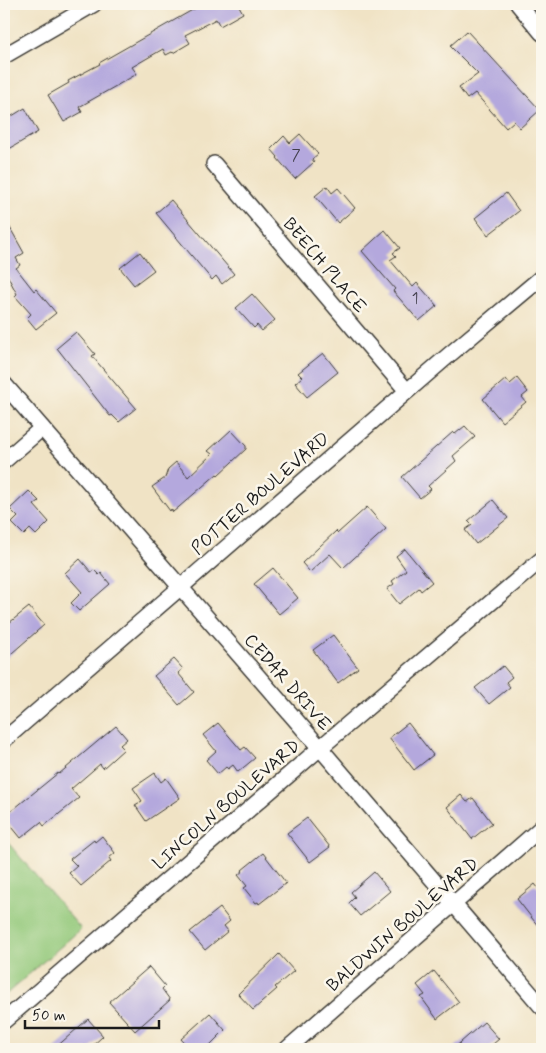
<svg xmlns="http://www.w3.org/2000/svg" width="546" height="1053" viewBox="0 0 546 1053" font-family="Mynerve,sans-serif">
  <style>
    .green { fill: #94c97b; stroke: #58724c }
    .building { fill: #b4a8dd }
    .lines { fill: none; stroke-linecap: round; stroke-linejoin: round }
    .street-casing { stroke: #3c3a35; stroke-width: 18 }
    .street { stroke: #fff; stroke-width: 15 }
    .labels { text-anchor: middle; stroke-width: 5; stroke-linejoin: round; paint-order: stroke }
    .number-label { font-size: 15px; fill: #423f4c }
    .street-label { font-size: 18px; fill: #1c1c1c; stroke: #fbf7ec }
  </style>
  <rect width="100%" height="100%" fill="#fbf7ec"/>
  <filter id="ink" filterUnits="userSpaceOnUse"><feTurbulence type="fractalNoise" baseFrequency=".02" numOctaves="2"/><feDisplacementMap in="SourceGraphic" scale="10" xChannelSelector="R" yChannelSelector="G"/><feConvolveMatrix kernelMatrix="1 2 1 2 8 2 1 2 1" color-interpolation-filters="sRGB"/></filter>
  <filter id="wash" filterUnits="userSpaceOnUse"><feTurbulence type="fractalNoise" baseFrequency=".0096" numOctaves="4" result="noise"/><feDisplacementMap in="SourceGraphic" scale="20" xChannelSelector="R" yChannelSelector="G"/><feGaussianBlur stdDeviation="1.12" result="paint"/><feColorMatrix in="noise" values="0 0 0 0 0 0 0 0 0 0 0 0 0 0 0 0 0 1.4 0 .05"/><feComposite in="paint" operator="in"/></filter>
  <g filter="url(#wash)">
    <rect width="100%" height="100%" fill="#f0e3c5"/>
    <path class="green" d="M4,838l77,91 -77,67z"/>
    <g id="blocks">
      <g class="building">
        <path d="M203,4h41l-5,2 4,7 -23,13 -4,-7 -31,16 5,8 -17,10 -1,-1 -6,3 -3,-6 -31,18 5,7 -58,33 3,5 -18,10 -16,-27 21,-12 -1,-2 32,-17 -1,-1z"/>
        <path d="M467,31l73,79 -20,18 -6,-7 -8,7 -31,-35 -8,6 -8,-11 19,-14 -28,-28z"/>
        <path d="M25,108l13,24 -34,20v-31z"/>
        <path d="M300,134l18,20 -6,5 2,3 -19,17 -18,-21 1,-1 -7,-8 13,-13 6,7z"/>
        <path d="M327,186l5,7 6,-5 17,20 -17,15 -23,-27z"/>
        <path d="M506,193l13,18 -31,24 -13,-17z"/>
        <path d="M171,200l63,74 -12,10 -6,-8 -4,4 -56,-67z"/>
        <path d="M4,217l20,36 -8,5 4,7 -4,3 18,23 2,-2 20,24 -20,16 -9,-11 4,-4 -16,-18 2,-2 -11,-21 -2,2z"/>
        <path d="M385,230l15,18 -7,5 3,3 -6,4 23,27 4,-4 20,23 -18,15 -26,-30 2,-2 -33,-38z"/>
        <path d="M140,252l14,18 -20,15 -14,-17z"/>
        <path d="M252,294l23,26 -13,11 -5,-6 -3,3 -18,-20z"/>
        <path d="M76,332l19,22 -3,2 44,52 -17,14 -7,-7 -2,1 -53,-68z"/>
        <path d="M323,353l15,19 -31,25 -12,-14 7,-6 -4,-4z"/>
        <path d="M517,378l11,14 -6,5 4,5 -24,20 -19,-23 23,-20 4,5z"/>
        <path d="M465,426l10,11 -22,19 3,5 -28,25 3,3 -11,9 -18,-21 51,-45 2,2z"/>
        <path d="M231,430l15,16v3l-28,26 -1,-1 -38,33 -6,5 -2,-3 -1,2 -18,-24 13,-9 3,-9 8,-7 12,15 24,-23 -4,-3z"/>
        <path d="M29,491l10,10 -5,4 15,17 -13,13 -6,-6 -6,6 -12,-12 6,-6 -8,-8z"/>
        <path d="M493,500l15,18 -32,26 -11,-14 7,-5 -4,-4z"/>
        <path d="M367,507l19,22 -43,39 -13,-14 -20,18 -8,-9 34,-32 2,2z"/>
        <path d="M405,549l27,33 -11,9 -2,-3 -20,16 -12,-15 7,-5 -2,-3 14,-11 -10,-14z"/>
        <path d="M80,559l11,13 3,-2 5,5 2,-2 9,11 -31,27 -8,-8 11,-11 -17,-19z"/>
        <path d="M273,568l25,30 -19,16 -25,-30z"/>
        <path d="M29,607l15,18 -40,35v-33z"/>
        <path d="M333,635l25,33 -20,15 -25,-33z"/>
        <path d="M174,659l9,10 -5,4 16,19 -15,13 -25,-29z"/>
        <path d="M503,666l9,11 -6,5 4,5 -21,17 -14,-16z"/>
        <path d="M218,723l23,27 4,-3 10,11 -17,14 -5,-7 -5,4 -2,-2 -8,7 -12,-14 10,-9 -13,-16z"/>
        <path d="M408,723l25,32 -19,15 -25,-32z"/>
        <path d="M116,726l11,13 -7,6 4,4 -21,19 -3,-4 -29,25 8,9 -35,28 -3,-4 -20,16 -17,-21 54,-44 1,1z"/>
        <path d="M155,773l6,9 5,-4 14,20 -34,23 -11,-16 7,-4 -9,-13z"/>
        <path d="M461,795l6,7 6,-4 19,25 -20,16 -25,-32z"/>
        <path d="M307,818l23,29 -20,15 -23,-29z"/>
        <path d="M102,836l13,17 -6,5 2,3 -30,25 -12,-13 8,-7 -7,-7 24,-19 1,2z"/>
        <path d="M263,853l23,30 -27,21 -1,-2 -2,1 -12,-15 3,-2 -9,-11 5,-4 -1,-1z"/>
        <path d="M374,872l16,19 -30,25 -11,-13 6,-6 -4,-5z"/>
        <path d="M535,884l7,9v38l-25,-32z"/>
        <path d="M220,908l10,13 -6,5 4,5 -23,19 -15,-18z"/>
        <path d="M279,954l15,17 -19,16 2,2 -24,21 -15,-16z"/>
        <path d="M149,967l16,19 -3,3 8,11 -35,31 -26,-29z"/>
        <path d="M434,971l25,31 -22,17 -16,-22 4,-2 -8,-10z"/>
        <path d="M210,1013l15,17 -19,19h-16l-9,-10z"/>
        <path d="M88,1019l15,17 -14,13h-35z"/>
        <path d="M484,1022l15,17 -12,10h-34z"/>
      </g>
    </g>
  </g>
  <g filter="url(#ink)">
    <use href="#blocks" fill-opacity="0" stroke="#3c3a35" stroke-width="1"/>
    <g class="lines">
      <defs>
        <g id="street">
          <path d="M518,4l24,29"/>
          <path d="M4,56l90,-52"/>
          <path d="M214,164l193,227"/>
          <path d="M4,384l316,364 222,259"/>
          <path d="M4,461l38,-33"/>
          <path d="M4,740l445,-385 93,-78"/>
          <path d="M4,1021l316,-273 222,-189"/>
          <path d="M287,1049l255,-222"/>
        </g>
      </defs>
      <use href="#street" class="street-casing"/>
      <use href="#street" class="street"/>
    </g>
  </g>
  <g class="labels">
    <g class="number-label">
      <text x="296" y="160">7</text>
      <text x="415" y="303">1</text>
    </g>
    <g class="street-label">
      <text transform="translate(325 265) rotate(50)" y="6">BEECH PLACE</text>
      <text transform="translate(260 493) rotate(-41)" y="6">POTTER BOULEVARD</text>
      <text transform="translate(288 682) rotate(49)" y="6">CEDAR DRIVE</text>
      <text transform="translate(226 804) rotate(-41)" y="6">LINCOLN BOULEVARD</text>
      <text transform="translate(402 924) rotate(-41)" y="6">BALDWIN BOULEVARD</text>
    </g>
  </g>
  <rect width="546" height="1053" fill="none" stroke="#fbf7ec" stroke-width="20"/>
  <path d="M25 1020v8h134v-8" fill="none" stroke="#1c1c1c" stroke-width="2.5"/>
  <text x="32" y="1020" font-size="15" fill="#1c1c1c" stroke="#fbf7ec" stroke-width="4" paint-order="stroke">50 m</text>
</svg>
